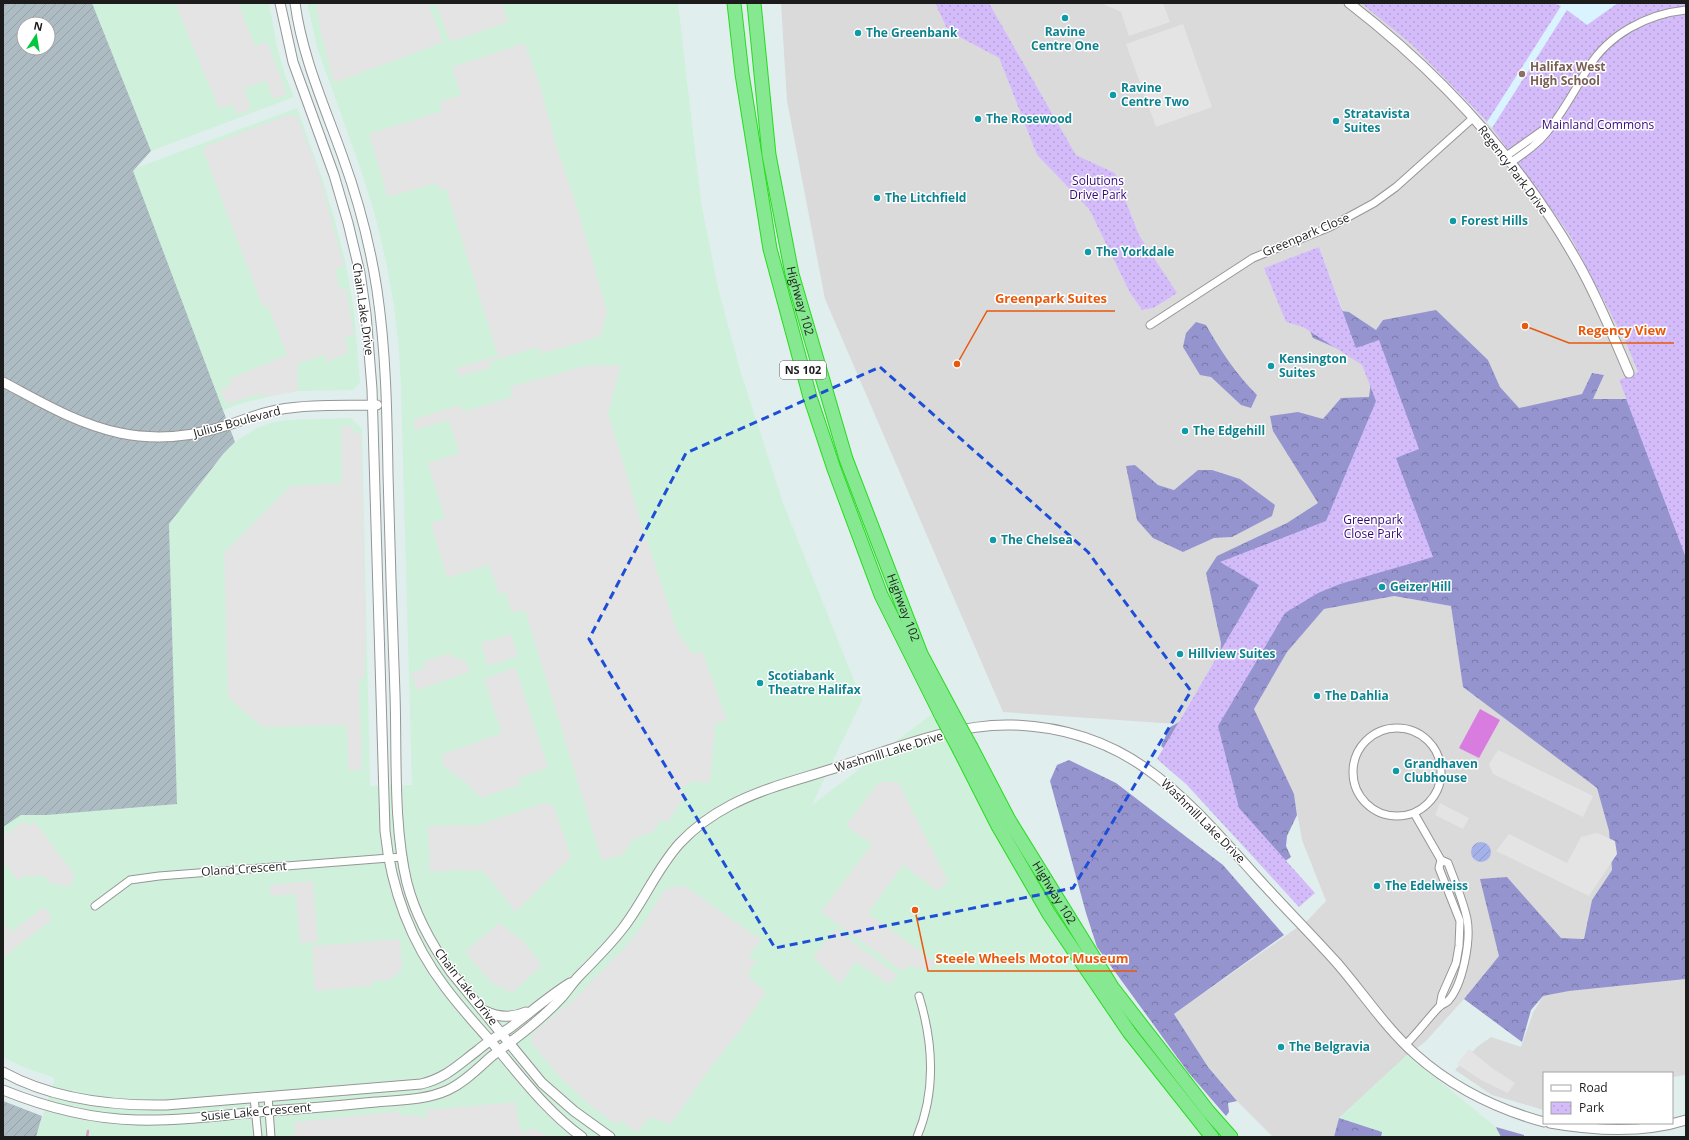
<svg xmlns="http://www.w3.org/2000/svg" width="1689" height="1140" viewBox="0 0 1689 1140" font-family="'Open Sans',sans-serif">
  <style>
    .residential { fill: #d9dad9; fill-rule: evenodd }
    .commercial { fill: #cff0db }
    .education { fill: #d9f3ff }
    .construction { fill: url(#construction-furrows); fill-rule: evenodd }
    .forest { fill: url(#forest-crowns) }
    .park { fill: url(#park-dots) }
    .garden { fill: url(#garden-furrows) }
    .pitch { fill: #d87ce0 }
    .parking { fill: #e4e4e4 }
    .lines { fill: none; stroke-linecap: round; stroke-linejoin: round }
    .stream { stroke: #dda0bd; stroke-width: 2.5 }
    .minor-casing { stroke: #969696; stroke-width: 9 }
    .tertiary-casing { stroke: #969696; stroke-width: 11 }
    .motorway-casing { stroke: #26dc1e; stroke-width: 15 }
    .minor { stroke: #fff; stroke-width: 7 }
    .tertiary { stroke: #fff; stroke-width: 9 }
    .motorway { stroke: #86e891; stroke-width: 13 }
    .motorway-bridge-casing { stroke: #26dc1e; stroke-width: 15; stroke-linecap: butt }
    .motorway-bridge { stroke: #86e891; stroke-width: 13 }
    .marked { fill: none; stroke: #1d4ed8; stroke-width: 3; stroke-dasharray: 8 5; stroke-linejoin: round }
    .culture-dot { fill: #0f9aa8; stroke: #fff; stroke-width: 1.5 }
    .education-dot { fill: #8d6e63; stroke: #fff; stroke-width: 1.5 }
    .labels { text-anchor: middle; stroke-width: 3; stroke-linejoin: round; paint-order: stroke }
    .shield { fill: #fff; stroke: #606060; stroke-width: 1 }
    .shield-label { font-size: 11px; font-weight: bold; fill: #1c1c1c }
    .culture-label { font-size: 12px; font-weight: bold; fill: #0d838f; stroke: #fff; text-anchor: start }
    .education-label { font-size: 12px; font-weight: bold; fill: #785e54; stroke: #fff; text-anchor: start }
    .park-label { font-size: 12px; fill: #35087c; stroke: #fff }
    .street-label { font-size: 12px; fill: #1c1c1c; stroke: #fff }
    .leader { fill: none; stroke: #e8590c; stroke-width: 1.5 }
    .callout-dot { fill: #e8590c; stroke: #fff; stroke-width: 1.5 }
    .callout-label { font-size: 13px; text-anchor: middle; font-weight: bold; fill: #e8590c; stroke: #fff; stroke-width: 3; stroke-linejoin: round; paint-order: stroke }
  </style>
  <defs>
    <pattern id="construction-furrows" width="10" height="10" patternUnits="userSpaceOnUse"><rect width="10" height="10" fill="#adbcc3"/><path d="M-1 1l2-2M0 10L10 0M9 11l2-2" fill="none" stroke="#94a1a7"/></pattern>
    <pattern id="forest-crowns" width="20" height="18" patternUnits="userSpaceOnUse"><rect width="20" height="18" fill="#9594cf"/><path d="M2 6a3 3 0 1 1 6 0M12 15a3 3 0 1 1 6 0" fill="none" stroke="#7978a7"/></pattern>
    <pattern id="park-dots" width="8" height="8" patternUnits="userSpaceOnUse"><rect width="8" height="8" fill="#d4bcfb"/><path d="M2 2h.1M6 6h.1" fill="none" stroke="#b5a1d7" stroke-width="1.8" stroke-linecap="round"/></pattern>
    <pattern id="garden-furrows" width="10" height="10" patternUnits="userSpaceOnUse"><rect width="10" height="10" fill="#a5b2ea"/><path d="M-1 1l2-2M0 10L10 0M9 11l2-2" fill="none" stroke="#8d98c8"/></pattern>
  </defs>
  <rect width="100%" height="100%" fill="#e1eeee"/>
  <g class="residential">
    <path d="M781,3h154l13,28 51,27 38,97 52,54 41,84 12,17 13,-2 21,-15 -37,-58 -24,-62 -39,-18 -87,-152h372l51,42 80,83 77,106 57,109 12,30 -19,7 7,19h-33l11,-24 -12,-2 -10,21 -63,15 -19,-22 -12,-27 -112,-30 -27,-18 -6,-1 -24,-64 -54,21 21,54 17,5 60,38 13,36 -50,120 -66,64 -83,139 -174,-12 -178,-413 -38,-198zM1206,325l13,23 23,33 15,14 -16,10 -30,-28zM1135,465l23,20 16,5 24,-20 34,67 -18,1 -31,14z"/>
    <path d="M1394,596l57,10 12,81 134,101 12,43 3,39 -20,30 -7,39 -24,-1 -54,-61 -8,79 -35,43 -39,43 -18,13 -68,63 -5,19h-61l-36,-36 -29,-34 -34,-53 134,-94 18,-19 -24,-61 -8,-46 -40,-85 33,-57 37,-43z"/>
    <path d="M1686,979v96l-14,2v-4h-128v37l-52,-15 -37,-25 22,-23 14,-10 30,10 12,-34 10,-17 26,-5z"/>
  </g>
  <g class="commercial">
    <path d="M92,3h177l8,44 8,28 9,22 -143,54z"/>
    <path d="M307,3h371l23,199 17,86 23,85 42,130 79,197 -50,105 128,-97 48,85 229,344h-1181l19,-59 -32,-11 -20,-10v-230l18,-12h26l130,-11 -8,-280 58,-74 11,-10 19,-12 13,-5 17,-3 64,-2 11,11 8,357 42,-1 -11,-397 -2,-39 -5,-44 -8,-43 -10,-43 -14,-46 -44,-123z"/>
    <path d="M297,108l25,70 13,43 11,44 8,46 6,72 -7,7 -54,1 -19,3 -38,9 -21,8 -90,-241z"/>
    <path d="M1407,1055l89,72 5,10h-120l1,-5 -43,-14z"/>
  </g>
  <path class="education" d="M1553,3h65l-31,23 -20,-16 -75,118 -5,-6 74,-116z"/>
  <g class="construction">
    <path d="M3,3h89l59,148 -18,20 102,271 -11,11 -55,71 8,280 -130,11h-26l-18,12zM24,24h24v24h-24z"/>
    <path d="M3,1101l39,15 -6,21h-33z"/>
  </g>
  <g class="forest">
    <path d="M1329,309l20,3 27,18 7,-10 53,-10 52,50 12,27 19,21 63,-14 10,-21 12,2 -11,24h50l43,-78v658l-117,12 -26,5 -12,14 -9,32 -58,-43 35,-43 -19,-77 27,-2 54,61 23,1 8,-39 20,-30 -3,-39 -12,-43 -134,-101 -12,-81 -57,-10 -70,13 -37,43 -33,57 40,85 3,21 -10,21 -1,10 5,11 -13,9 -67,-80 -50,-40 9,-19 21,-11 29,-52 1,-21 -15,-70 11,-17 70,-33 31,-20 -45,-72 -3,-15 28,-4 25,7 18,-21 28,-1 4,-29 -32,-18 -28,-12 -6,-14z"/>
    <path d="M1196,322l10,3c14,25 30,49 51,70l-6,13 -10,-3 -30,-28 -11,-2 -17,-28 3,-14z"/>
    <path d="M1135,465l23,20 16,5 24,-20h14l28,9 35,26 -3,11 -40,21 -18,1 -31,14 -30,-14 -16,-18 -11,-54z"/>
    <path d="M1069,760l47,23 107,82 61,70 -110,79 34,53 29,34 -9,2 1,9 -3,4 -38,-44 -91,-125 -11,-34 -36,-132 7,-16z"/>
    <path d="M1339,1118l43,14 -1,5h-47z"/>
    <path d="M1496,1127l28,8v2h-23z"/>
  </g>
  <g class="park">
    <path d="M935,3h54l87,152 39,18 24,62 38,58 -23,15 -12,2 -12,-17 -41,-84 -52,-54 -38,-97 -51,-27z"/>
    <path d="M1361,3h192l8,3 -74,116 -75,-77z"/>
    <path d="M1618,3h68v555l-67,-178 19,-8 -12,-29 -57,-109 -77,-106 75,-118 20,15z"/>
    <path d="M1319,247l37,101 23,-8 40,109 -23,9 37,99 -93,27 -22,9 -33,20 -67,113 21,82 76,85 -16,14 -113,-123 -29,-25 102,-174 -39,-23 106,-41 50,-120 -14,-36 -59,-38 -17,-5 -22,-54z"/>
  </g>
  <circle class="garden" cx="1481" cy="852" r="10"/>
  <path class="pitch" d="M1480,709l20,11 -21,38 -20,-10z"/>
  <g class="parking">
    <path d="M175,3h63l17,43 12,-4 20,52 -14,5 -7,-19 -22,9 7,20 -15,5 -3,-10 -14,5z"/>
    <path d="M316,3h112l15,39 -109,41 -13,-50z"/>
    <path d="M436,3h66l6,19 -58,20z"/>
    <path d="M1101,3h62l7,19 -41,14 -8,-24z"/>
    <path d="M1183,24l29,83 -56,20 -30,-83z"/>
    <path d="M524,43l15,40 17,62 21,62 30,105 -6,24 -60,18 -3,-7 -49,15 2,6 -32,8 -3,-8 42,-12 -52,-167 -7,1 -2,-7 -49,14 -19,-63 73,-23 -3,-9 22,-7 -9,-28z"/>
    <path d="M288,115l9,1 21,54 26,96 -9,3 5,20 6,-1 8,47 -9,2 3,16 -21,9 -3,-7 -27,9 1,27 -26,5 -17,-1 -28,9 -7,-14 11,-6 -2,-5 58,-24 -19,-49 -5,1 -61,-159z"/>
    <path d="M621,365l-13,48 37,122 32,96 16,23 9,-3 25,69 -12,4 -5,59 -18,-2 -12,8 6,5 -19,29 -6,-4 -7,12 -22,9 -9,15 -21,6 -77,-251 -13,3 -7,-21 -6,2 -10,-29 -42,13 -16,-55 14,-4 -17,-56 31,-10 -10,-33 -34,10 -1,-11 46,-14 3,7 49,-15 -2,-10 74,-21z"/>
    <path d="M341,426h12v7h8l5,196 -2,50 -5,-1 3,92h-14l-1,-45 -85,2 -34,-30 -4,-144 66,-67 52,-3z"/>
    <path d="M511,634l7,22 -30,10 -7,-23z"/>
    <path d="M450,653l3,5 4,-1 10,6 2,9 -52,18 -6,-17 14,-5 -2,-6z"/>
    <path d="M515,667l33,101 -29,10 1,7 -39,13 -15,-15 -22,-17 -3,-11 61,-22 -18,-54z"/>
    <path d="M1498,750l95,46 -10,21 -90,-43 -4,-10z"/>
    <path d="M879,782h19l50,99 -10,10 -35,-26 -35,48 68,50 -6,7 -22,-4 -6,5 -81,-59 51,-68 -26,-18z"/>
    <path d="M545,803l6,1 3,4 17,49 -55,55 -33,-41 -23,-1 -30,2 -2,-46 50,-1z"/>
    <path d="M1440,803l29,15 -6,11 -28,-14z"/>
    <path d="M24,821l4,5 7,-4 39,52 -4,13 -20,-4 -5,-7h-21l-6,5 -15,-20v-25z"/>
    <path d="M1597,833l18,8 2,13 -28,42 -93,-45 13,-17 58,29 14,-26z"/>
    <path d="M313,881l5,61 -18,1 -4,-49 -25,2 -1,-11z"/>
    <path d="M685,886l76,54 -13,16 8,6 -7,9 1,7 16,14 -27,40 -28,35 -40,57 -21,-7 -13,16 -17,-13 -5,4 -25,-19 -31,-29 -27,-32 -1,-6 1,-4 44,-37 50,-51 18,-23 16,-27 7,-8z"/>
    <path d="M44,907l9,12 -50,38v-36l8,11z"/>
    <path d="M499,923l25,19 18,23 -30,28 -21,-11 -26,-30z"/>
    <path d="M836,929l61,46 -8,10 -33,-24 -16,23 -27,-27z"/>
    <path d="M400,939l2,30 -11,11 -19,1v5l-57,5 -3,-45z"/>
    <path d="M1469,1049l23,19 23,15 -7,10 -27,-13 -24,-16z"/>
    <path d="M515,1102l3,17 4,12 5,2 4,-5 20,9h-256l-1,-15 106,-11 1,5 16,-1 3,3 6,-1v-7z"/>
  </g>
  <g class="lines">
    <path class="stream" d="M87,1137l1,-6"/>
    <defs>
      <g id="minor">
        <path d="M1505,157l45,-32"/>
        <path d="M1510,163c13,-9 27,-18 37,-31 16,-20 28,-42 41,-64 21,-34 59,-54 98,-58"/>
        <path d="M1150,325l103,-67 77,-31 44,-24 22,-16 77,-69"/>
        <circle cx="1397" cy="772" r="44"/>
        <path d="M95,906l35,-26 29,-4 243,-19"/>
        <path d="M1440,1006l2,-11 14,-32 3,-17 1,-25 -21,-53 2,-8"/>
        <path d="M1405,1045c13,-12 23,-27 35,-39 3,-2 6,-3 8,-5 15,-16 23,-61 19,-82 -4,-19 -12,-37 -19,-56l-7,-3 -27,-47"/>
        <path d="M268,1096l3,41"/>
        <path d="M254,1097l4,40"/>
        <path d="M917,1137c19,-45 16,-95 2,-141"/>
      </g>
      <g id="tertiary">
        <path d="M280,3l13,59 41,113 14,48 12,50 6,41 6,75 13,442c6,57 25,110 60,156 17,23 37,44 55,65 25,30 50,62 82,85"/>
        <path d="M295,3c7,53 29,102 47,152 16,44 28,89 35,135 9,61 10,123 11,184 2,73 4,147 7,220 2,60 -2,131 12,189 8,31 25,62 44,89l91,111 32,28 36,26"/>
        <path d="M1349,3c92,71 172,159 229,260 20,35 35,73 51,110"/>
        <path d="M3,382c38,20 74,42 117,51 34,7 71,4 105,-7 17,-5 34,-13 52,-16 33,-6 66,-4 100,-5"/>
        <path d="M485,1011c14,7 27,7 41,1"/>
        <path d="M3,1072c49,27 108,34 163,33l255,-21c25,-6 37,-19 57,-34 10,-9 22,-15 33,-23 20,-15 38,-31 59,-44"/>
        <path d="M3,1090c42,17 88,29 134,30 40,1 80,-4 120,-8 40,-3 79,-6 119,-10 25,-2 50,-2 72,-12 17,-8 30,-22 44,-34 24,-18 50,-37 70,-59 6,-7 11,-15 18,-22 15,-15 30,-30 43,-47 21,-27 34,-60 57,-85 14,-15 32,-28 51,-38 32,-17 70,-26 104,-37 56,-18 119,-45 178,-43 116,4 171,71 242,150 27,30 55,58 82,88 26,30 48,64 78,91 37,33 81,55 129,68"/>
        <path d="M1550,1123c45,8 92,11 136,-3"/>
      </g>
      <g id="motorway">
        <path d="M734,3l8,71 28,175 40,148 24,72 47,126 61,122"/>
        <path id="s1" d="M754,3l15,152 23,119 54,185 75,195 32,60"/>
        <path id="s2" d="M971,747l38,73 103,167 96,124 23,26"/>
        <path d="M960,751l38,75 51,88 80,118 83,105"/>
      </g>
    </defs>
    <use href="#minor" class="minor-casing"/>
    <use href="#tertiary" class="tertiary-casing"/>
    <use href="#motorway" class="motorway-casing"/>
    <use href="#minor" class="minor"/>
    <use href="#tertiary" class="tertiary"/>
    <use href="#motorway" class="motorway"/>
    <defs>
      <g id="motorway-bridge">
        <path d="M953,714l18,33"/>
        <path d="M942,717l18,34"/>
      </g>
    </defs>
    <use href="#motorway-bridge" class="motorway-bridge-casing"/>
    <use href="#motorway-bridge" class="motorway-bridge"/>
  </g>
  <path class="marked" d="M880,367l208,185 103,139 -118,197 -298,60 -186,-309 97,-186z"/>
  <g class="culture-dot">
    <circle cx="1065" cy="18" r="4"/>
    <circle cx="858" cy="33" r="4"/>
    <circle cx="1113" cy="95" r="4"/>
    <circle cx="978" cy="119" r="4"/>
    <circle cx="1336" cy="121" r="4"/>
    <circle cx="877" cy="198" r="4"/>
    <circle cx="1453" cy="221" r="4"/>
    <circle cx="1088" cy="252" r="4"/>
    <circle cx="1271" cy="366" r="4"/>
    <circle cx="1185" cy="431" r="4"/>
    <circle cx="993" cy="540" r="4"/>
    <circle cx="1382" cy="587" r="4"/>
    <circle cx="1180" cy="654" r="4"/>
    <circle cx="760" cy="683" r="4"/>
    <circle cx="1317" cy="696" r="4"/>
    <circle cx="1396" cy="771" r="4"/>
    <circle cx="1377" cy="886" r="4"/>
    <circle cx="1281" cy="1047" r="4"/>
  </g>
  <circle class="education-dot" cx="1522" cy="74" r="4"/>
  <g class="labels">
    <rect class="shield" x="780" y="361" width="46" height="18" rx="3"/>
    <g class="shield-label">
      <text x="803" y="374">NS 102</text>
    </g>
    <g class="culture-label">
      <text x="1065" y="36" text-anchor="middle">Ravine<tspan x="1065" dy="14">Centre One</tspan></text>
      <text x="866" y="37">The Greenbank</text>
      <text x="1121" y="92">Ravine<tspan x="1121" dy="14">Centre Two</tspan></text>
      <text x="1344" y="118">Stratavista<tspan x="1344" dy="14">Suites</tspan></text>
      <text x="986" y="123">The Rosewood</text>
      <text x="885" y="202">The Litchfield</text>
      <text x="1461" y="225">Forest Hills</text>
      <text x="1096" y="256">The Yorkdale</text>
      <text x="1279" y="363">Kensington<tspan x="1279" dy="14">Suites</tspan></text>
      <text x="1193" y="435">The Edgehill</text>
      <text x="1001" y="544">The Chelsea</text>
      <text x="1390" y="591">Geizer Hill</text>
      <text x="1188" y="658">Hillview Suites</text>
      <text x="768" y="680">Scotiabank<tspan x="768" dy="14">Theatre Halifax</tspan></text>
      <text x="1325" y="700">The Dahlia</text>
      <text x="1404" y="768">Grandhaven<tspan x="1404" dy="14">Clubhouse</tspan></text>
      <text x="1385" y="890">The Edelweiss</text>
      <text x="1289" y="1051">The Belgravia</text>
    </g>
    <g class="education-label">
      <text x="1530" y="71">Halifax West<tspan x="1530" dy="14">High School</tspan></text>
    </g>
    <g class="park-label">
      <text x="1598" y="129">Mainland Commons</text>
      <text x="1098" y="185">Solutions<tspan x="1098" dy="14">Drive Park</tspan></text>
      <text x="1373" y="524">Greenpark<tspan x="1373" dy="14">Close Park</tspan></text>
    </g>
    <g class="street-label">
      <text transform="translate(1513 170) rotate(53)" y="4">Regency Park Drive</text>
      <text transform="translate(1306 235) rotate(-23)" y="4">Greenpark Close</text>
      <text dy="4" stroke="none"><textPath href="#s1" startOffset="302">Highway 102</textPath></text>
      <text transform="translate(363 309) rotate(82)" y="4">Chain Lake Drive</text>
      <text transform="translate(237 422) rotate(-15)" y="4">Julius Boulevard</text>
      <text dy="4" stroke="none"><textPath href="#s1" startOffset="626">Highway 102</textPath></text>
      <text transform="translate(889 752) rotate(-17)" y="4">Washmill Lake Drive</text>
      <text transform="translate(1203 821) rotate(45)" y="4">Washmill Lake Drive</text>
      <text transform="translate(244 869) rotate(-4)" y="4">Oland Crescent</text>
      <text dy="4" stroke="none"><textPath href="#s2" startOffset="168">Highway 102</textPath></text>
      <text transform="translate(466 987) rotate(52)" y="4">Chain Lake Drive</text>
      <text transform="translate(256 1112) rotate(-5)" y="4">Susie Lake Crescent</text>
    </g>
  </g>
  <path class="leader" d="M957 364L987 311H1115M1525 326L1569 343H1674M915 910L928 971H1137"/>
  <g class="callout-dot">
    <circle cx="957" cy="364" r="4"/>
    <circle cx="1525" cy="326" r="4"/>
    <circle cx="915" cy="910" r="4"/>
  </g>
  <g class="callout-label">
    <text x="1051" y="303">Greenpark Suites</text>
    <text x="1622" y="335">Regency View</text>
    <text x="1032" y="963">Steele Wheels Motor Museum</text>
  </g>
  <rect width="1689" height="1140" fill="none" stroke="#1c1c1c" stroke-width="8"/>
  <rect x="1543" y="1072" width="130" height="52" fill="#ffffff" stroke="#a4a4a4"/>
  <rect x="1551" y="1085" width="20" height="6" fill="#ffffff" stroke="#a4a4a4"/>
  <text x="1579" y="1092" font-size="12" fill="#1c1c1c">Road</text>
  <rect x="1551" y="1102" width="20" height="12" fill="url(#park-dots)" stroke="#a4a4a4"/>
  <text x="1579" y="1112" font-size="12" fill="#1c1c1c">Park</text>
  <g transform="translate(36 36) rotate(12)"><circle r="19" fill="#ffffff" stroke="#a4a4a4"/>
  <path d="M0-3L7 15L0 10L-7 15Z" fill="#00c83d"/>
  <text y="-6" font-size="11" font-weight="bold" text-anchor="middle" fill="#1c1c1c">N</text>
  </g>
</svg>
